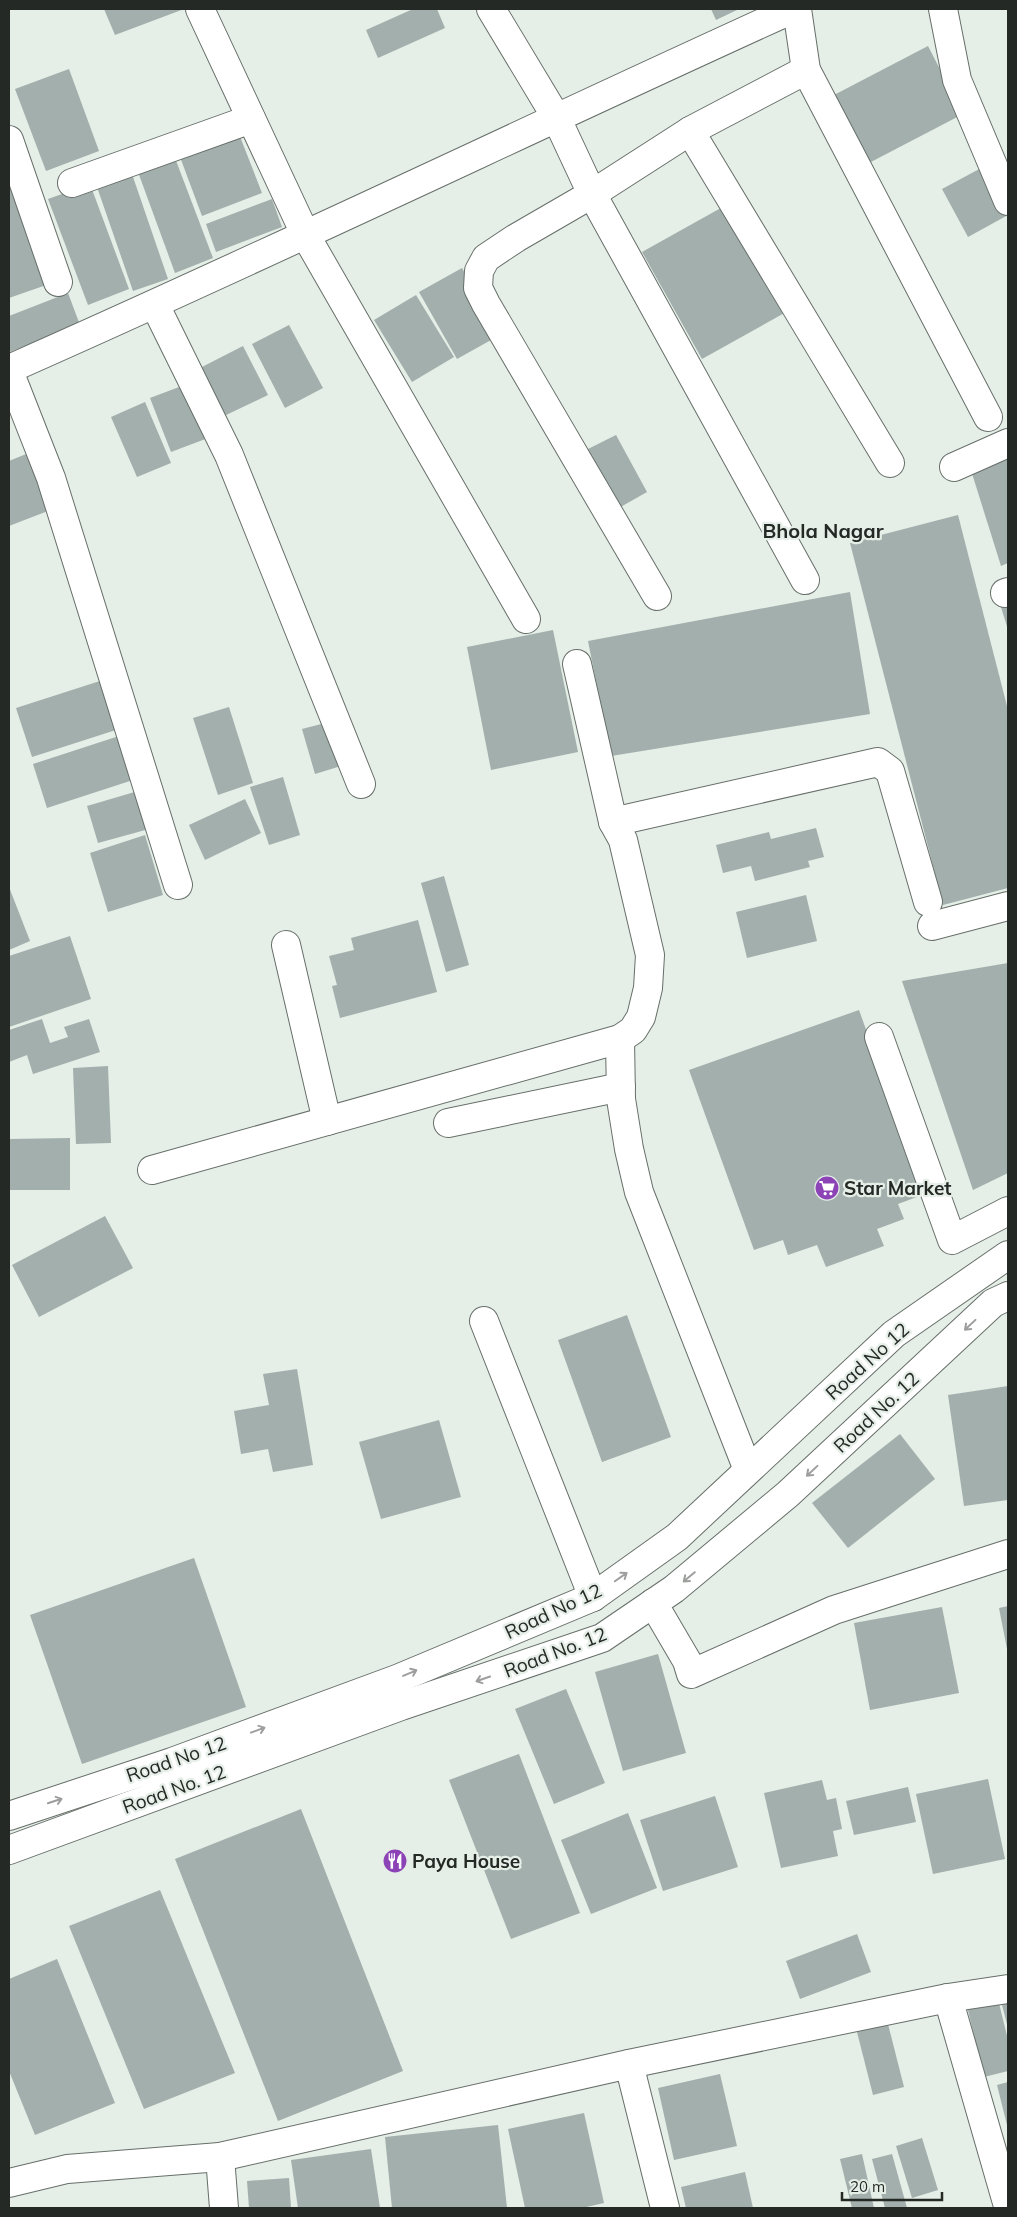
<svg xmlns="http://www.w3.org/2000/svg" width="1017" height="2217" viewBox="0 0 1017 2217" font-family="Mulish,sans-serif">
  <style>
    .building { fill: #a2afac }
    .lines { fill: none; stroke-linecap: round; stroke-linejoin: round }
    .minor-casing { stroke: #676f69; stroke-width: 30 }
    .major-casing { stroke: #676f69; stroke-width: 30 }
    .minor { stroke: #fff; stroke-width: 28 }
    .major { stroke: #fff; stroke-width: 28 }
    .oneway { stroke: #9d9f9d }
    .labels { text-anchor: middle; stroke-width: 4.5; stroke-linejoin: round; paint-order: stroke }
    .poi-label { font-size: 19px; font-weight: bold; fill: #252926; stroke: #e5eee7; text-anchor: start }
    .street-label { font-size: 19px; fill: #252926; stroke: #e5eee7 }
    .neighbourhood-label { font-size: 20px; font-weight: bold; fill: #252926; stroke: #e5eee7 }
  </style>
  <rect width="100%" height="100%" fill="#e5eee7"/>
  <g class="building">
    <path d="M104,9h80l-69,26z"/>
    <path d="M413,9h24l8,19 -67,30 -12,-28z"/>
    <path d="M711,9h28l-23,11z"/>
    <path d="M928,46l35,68 -94,49 -35,-68z"/>
    <path d="M69,69l30,82 -53,20 -31,-82z"/>
    <path d="M239,134l23,59 -60,23 -22,-59z"/>
    <path d="M175,158l38,100 -38,15 -37,-101z"/>
    <path d="M983,167l25,48 -40,22 -26,-48z"/>
    <path d="M9,170l43,113 -43,15z"/>
    <path d="M132,174l36,105 -35,12 -36,-104z"/>
    <path d="M90,184l39,105 -41,16 -40,-106z"/>
    <path d="M272,199l10,28 -66,25 -10,-28z"/>
    <path d="M728,204l60,107 -86,48 -60,-107z"/>
    <path d="M462,268l38,67 -43,24 -38,-67z"/>
    <path d="M68,293l12,32 -71,27v-36z"/>
    <path d="M416,295l38,62 -42,25 -38,-62z"/>
    <path d="M289,325l34,63 -38,20 -33,-64z"/>
    <path d="M243,346l25,49 -44,21 -24,-48z"/>
    <path d="M187,384l21,54 -37,14 -21,-54z"/>
    <path d="M145,402l26,61 -34,14 -26,-60z"/>
    <path d="M616,435l31,57 -30,17 -31,-59z"/>
    <path d="M31,452l22,57 -44,17v-65z"/>
    <path d="M1008,455v108l-7,3 -31,-99z"/>
    <path d="M958,515l50,195v178l-65,17 -93,-362z"/>
    <path d="M850,592l20,122 -259,42 -23,-115z"/>
    <path d="M1008,605v25l-7,-23z"/>
    <path d="M553,630l25,122 -87,18 -24,-123z"/>
    <path d="M103,680l16,49 -87,28 -16,-49z"/>
    <path d="M229,707l24,76 -35,12 -25,-77z"/>
    <path d="M329,722l12,44 -26,8 -13,-45z"/>
    <path d="M119,736l14,44 -86,28 -14,-44z"/>
    <path d="M283,777l17,58 -31,10 -19,-58z"/>
    <path d="M138,791l11,38 -51,14 -11,-37z"/>
    <path d="M245,799l16,34 -56,27 -16,-35z"/>
    <path d="M816,828l8,29 -16,4 2,6 -55,14 -4,-15 -28,7 -7,-28 53,-13 2,7z"/>
    <path d="M145,835l18,60 -55,17 -18,-59z"/>
    <path d="M444,876l25,89 -23,7 -25,-89z"/>
    <path d="M9,887l21,54 -21,9z"/>
    <path d="M806,895l11,46 -70,17 -11,-46z"/>
    <path d="M418,920l19,72 -97,26 -8,-32 5,-1 -8,-29 25,-6 -3,-12z"/>
    <path d="M70,936l21,63 -82,28v-71z"/>
    <path d="M1008,963v210l-35,17 -71,-209z"/>
    <path d="M859,1010l66,184 -27,10 6,15 -27,10 7,17 -58,21 -9,-22 -29,10 -5,-15 -29,10 -65,-180z"/>
    <path d="M42,1019l8,24 18,-6 -4,-10 25,-8 11,33 -67,22 -6,-19 -18,7v-32z"/>
    <path d="M108,1066l3,77 -35,1 -3,-76z"/>
    <path d="M70,1138v52h-61v-51z"/>
    <path d="M105,1216l28,52 -94,49 -27,-52z"/>
    <path d="M627,1315l44,122 -69,25 -44,-122z"/>
    <path d="M297,1369l16,96 -40,7 -5,-23 -27,5 -7,-43 35,-6 -6,-31z"/>
    <path d="M1008,1386v114l-44,6 -16,-111z"/>
    <path d="M439,1420l22,77 -80,22 -22,-77z"/>
    <path d="M900,1434l35,45 -87,69 -36,-45z"/>
    <path d="M194,1558l52,149 -164,57 -52,-149z"/>
    <path d="M1008,1606v43h-1l-8,-41z"/>
    <path d="M942,1607l17,86 -89,17 -16,-87z"/>
    <path d="M658,1654l28,99 -63,18 -28,-99z"/>
    <path d="M566,1689l39,94 -51,21 -39,-95z"/>
    <path d="M519,1754l61,159 -69,26 -62,-159z"/>
    <path d="M988,1779l17,80 -72,15 -17,-80z"/>
    <path d="M822,1780l5,20 9,-2 6,31 -9,2 5,25 -57,12 -17,-75z"/>
    <path d="M908,1787l8,35 -62,13 -8,-34z"/>
    <path d="M715,1796l23,71 -75,24 -23,-71z"/>
    <path d="M301,1809l102,262 -125,50 -103,-262z"/>
    <path d="M628,1813l29,75 -66,26 -30,-74z"/>
    <path d="M160,1890l75,183 -91,36 -75,-183z"/>
    <path d="M857,1934l14,38 -71,27 -14,-38z"/>
    <path d="M57,1959l58,144 -80,32 -26,-64v-92z"/>
    <path d="M997,1995l11,45v31l-24,6 -18,-75z"/>
    <path d="M1008,1999v29l-7,-27z"/>
    <path d="M888,2024l16,63 -31,8 -16,-63z"/>
    <path d="M720,2074l17,72 -63,14 -16,-72z"/>
    <path d="M1008,2082v47l-11,-44z"/>
    <path d="M584,2113l20,90 -22,5h-57l-17,-79z"/>
    <path d="M498,2125l9,83h-115l-7,-71z"/>
    <path d="M922,2138l16,52 -26,8 -16,-52z"/>
    <path d="M371,2149l9,59h-82l-7,-48z"/>
    <path d="M862,2154l12,54h-22l-12,-49z"/>
    <path d="M892,2154l15,54h-22l-13,-49z"/>
    <path d="M745,2172l8,36h-67l-5,-21z"/>
    <path d="M289,2178l2,30h-42l-2,-27z"/>
  </g>
  <g class="lines">
    <defs>
      <g id="minor">
        <path d="M200,9l106,227 220,383"/>
        <path d="M491,9l65,108 36,77 213,386"/>
        <path d="M797,9l9,61 182,347"/>
        <path d="M943,9l14,71 51,121"/>
        <path d="M690,131l200,332"/>
        <path d="M9,140l49,142"/>
        <path d="M72,183l179,-64"/>
        <path d="M155,305l74,150 132,329"/>
        <path d="M9,369c263,-116 522,-241 784,-360"/>
        <path d="M9,371l42,107 127,407"/>
        <path d="M954,467l54,-24"/>
        <path d="M1005,593l3,-1"/>
        <path d="M657,596l-171,-292 -8,-16 1,-17 7,-13 30,-20 76,-44 98,-63 116,-61"/>
        <path d="M613,822l265,-60 12,9 38,131"/>
        <path d="M932,926l76,-20"/>
        <path d="M286,945l41,176"/>
        <path d="M879,1037l73,203 56,-29"/>
        <path d="M620,1039l1,60 8,50 10,43 109,278"/>
        <path d="M448,1123l173,-36"/>
        <path d="M152,1170l468,-131 13,-9 8,-13 7,-29 2,-33 -27,-115 -10,-18 -36,-158"/>
        <path d="M484,1321l109,276"/>
        <path d="M653,1603l34,58 4,13 143,-64 174,-56"/>
        <path d="M948,1998l60,208"/>
        <path d="M629,2064l36,144"/>
        <path d="M220,2157l4,51"/>
        <path d="M9,2183l58,-14 153,-12 409,-93 319,-66 60,-9"/>
      </g>
      <g id="major">
        <path d="M9,1816l163,-54 225,-83 196,-82 84,-60 217,-203 114,-79"/>
        <path d="M9,1850l392,-144 201,-68 72,-49 114,-95 205,-191 15,-7"/>
      </g>
    </defs>
    <use href="#minor" class="minor-casing"/>
    <use href="#major" class="major-casing"/>
    <use href="#minor" class="minor"/>
    <use href="#major" class="major"/>
  </g>
  <defs><path id="oneway-shaft" d="M-6 0H5M1.5-3L5.5 0L1.5 3" fill="none" stroke-width="1.6" stroke-linecap="round" stroke-linejoin="round" transform="scale(1.25)"/></defs>
  <g class="oneway">
    <use href="#oneway-shaft" transform="translate(970 1325) rotate(137)"/>
    <use href="#oneway-shaft" transform="translate(812 1471) rotate(137)"/>
    <use href="#oneway-shaft" transform="translate(621 1577) rotate(-35)"/>
    <use href="#oneway-shaft" transform="translate(689 1577) rotate(140)"/>
    <use href="#oneway-shaft" transform="translate(410 1673) rotate(-23)"/>
    <use href="#oneway-shaft" transform="translate(483 1679) rotate(161)"/>
    <use href="#oneway-shaft" transform="translate(258 1730) rotate(-20)"/>
    <use href="#oneway-shaft" transform="translate(55 1801) rotate(-18)"/>
  </g>
  <defs>
    <symbol id="supermarket-disc" viewBox="-11 -11 22 22"><circle r="9.5" fill="#8b43b5" stroke="#e5eee7"/><path d="M-6-5.5h2.5l.6 2H6L4.5 2H-2.5L-4.4-4H-6ZM-1.5 3.2a1.3 1.3 0 1 0 .1 0ZM3 3.2a1.3 1.3 0 1 0 .1 0Z" fill="#fff"/></symbol>
    <symbol id="restaurant-disc" viewBox="-11 -11 22 22"><circle r="9.5" fill="#8b43b5" stroke="#e5eee7"/><path d="M-5-6h1v4h1v-4h1v4h1v-4h1v5L-1.5 .5V6h-2V.5L-5-1ZM5-6V6H3V1.5H1.5Q1.5-4 5-6Z" fill="#fff"/></symbol>
  </defs>
  <g fill-rule="evenodd">
    <use href="#supermarket-disc" x="813" y="1174" width="28" height="28"/>
    <use href="#restaurant-disc" x="381" y="1847" width="28" height="28"/>
  </g>
  <g class="labels">
    <g class="poi-label">
      <text x="844" y="1195">Star Market</text>
      <text x="412" y="1868">Paya House</text>
    </g>
    <g class="street-label">
      <text transform="translate(867 1361) rotate(-42)" y="7">Road No 12</text>
      <text transform="translate(876 1412) rotate(-43)" y="7">Road No. 12</text>
      <text transform="translate(553 1611) rotate(-25)" y="7">Road No 12</text>
      <text transform="translate(555 1652) rotate(-21)" y="7">Road No. 12</text>
      <text transform="translate(176 1759) rotate(-19)" y="7">Road No 12</text>
      <text transform="translate(174 1789) rotate(-20)" y="7">Road No. 12</text>
    </g>
    <g class="neighbourhood-label">
      <text x="823" y="538">Bhola Nagar</text>
    </g>
  </g>
  <rect width="1017" height="2217" fill="none" stroke="#252926" stroke-width="20"/>
  <path d="M842 2192v8h100v-8" fill="none" stroke="#252926" stroke-width="2.5"/>
  <text x="850" y="2192" font-size="15" fill="#252926" stroke="#e5eee7" stroke-width="4" paint-order="stroke">20 m</text>
</svg>
